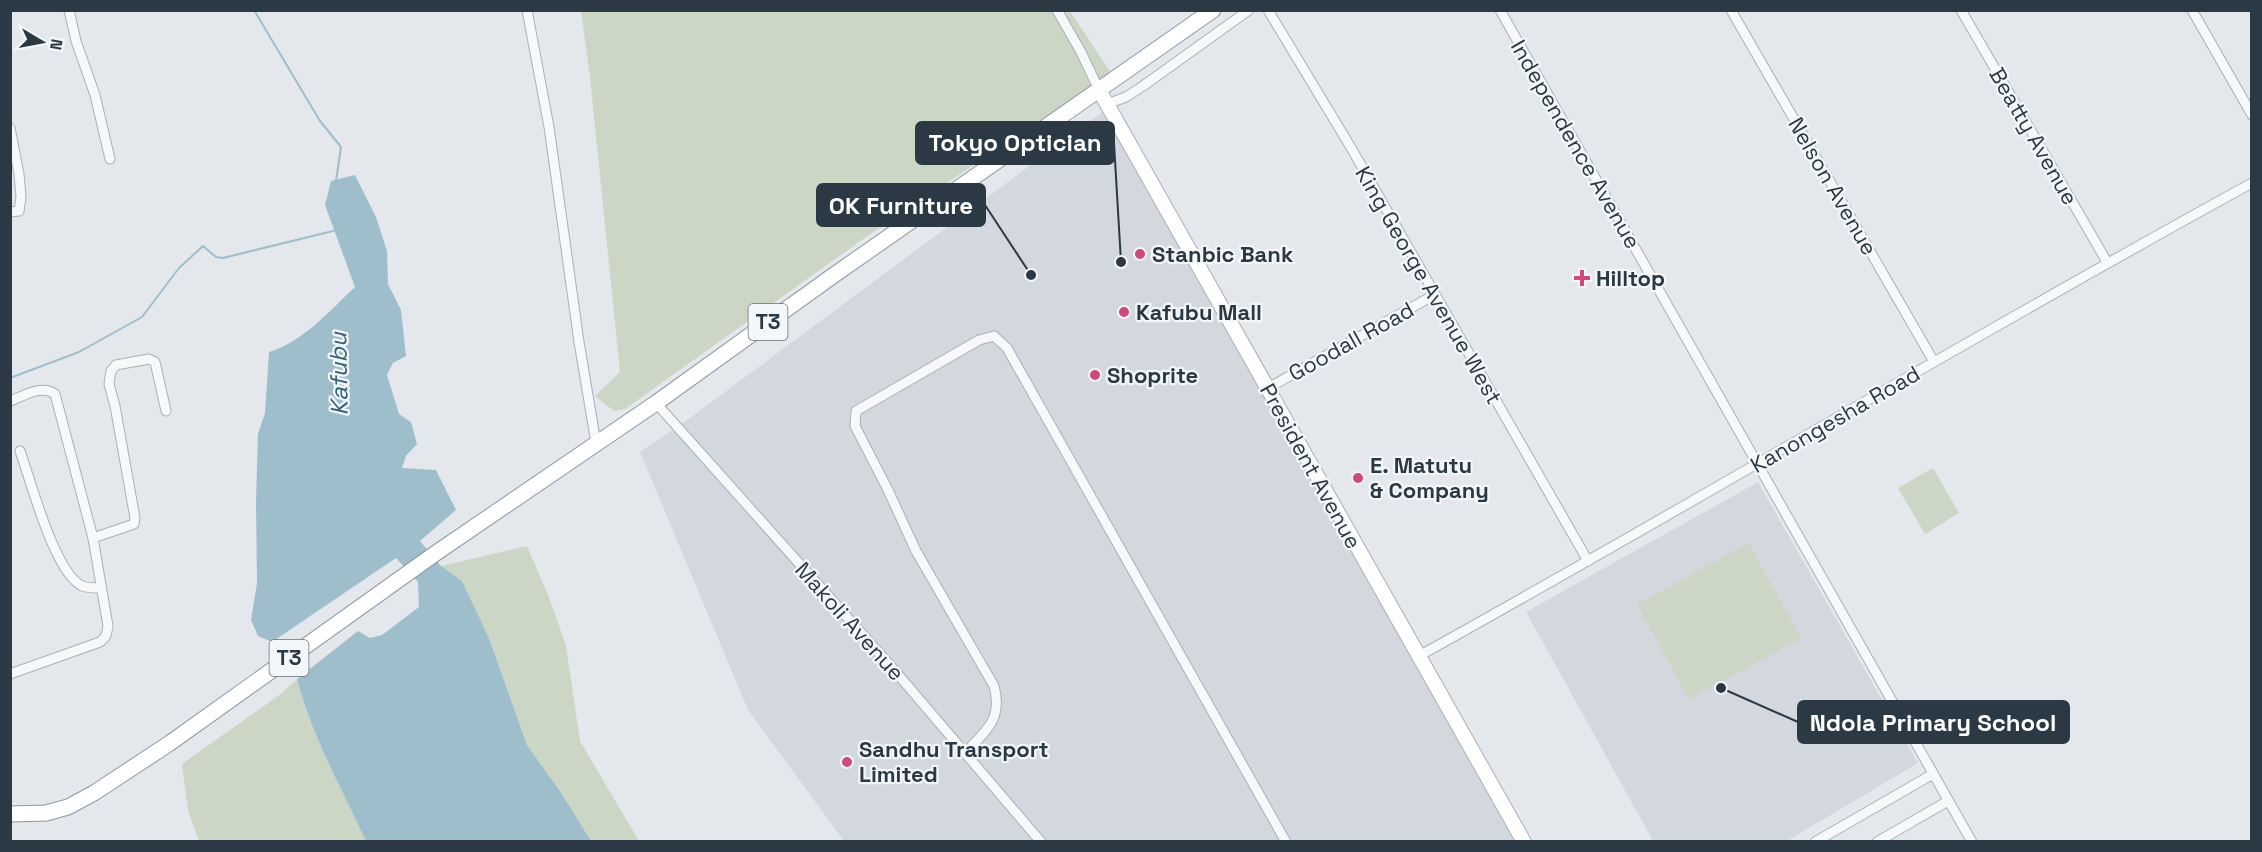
<svg xmlns="http://www.w3.org/2000/svg" width="2262" height="852" viewBox="0 0 2262 852" font-family="'Space Grotesk',sans-serif">
  <style>
    .built { fill: #d2d8de }
    .green { fill: #ccd6c5 }
    .water { fill: #9fbecc }
    .lines { fill: none; stroke-linecap: round; stroke-linejoin: round }
    .stream { stroke: #9fbecc; stroke-width: 2 }
    .minor-casing { stroke: #a9b0b6; stroke-width: 11 }
    .secondary-casing { stroke: #a9b0b6; stroke-width: 16 }
    .trunk-casing { stroke: #8b99a3; stroke-width: 17 }
    .minor { stroke: #f7f8fa; stroke-width: 9 }
    .secondary { stroke: #fff; stroke-width: 14 }
    .trunk { stroke: #fff; stroke-width: 15 }
    .poi-dot { fill: #d14979; stroke: #f4f7f9; stroke-width: 2 }
    .labels { text-anchor: middle; stroke-width: 4.5; stroke-linejoin: round; paint-order: stroke }
    .shield { fill: #f4f7f9; stroke: #67727a; stroke-width: 1.5 }
    .shield-label { font-size: 21px; font-weight: bold; fill: #2b3944 }
    .street-label { font-size: 22px; fill: #2b3944; stroke: #f4f7f9 }
    .poi-label { font-size: 22px; font-weight: bold; fill: #2b3944; stroke: #f4f7f9; text-anchor: start }
    .water-label { font-size: 24px; font-style: italic; fill: #346179; stroke: #f4f7f9 }
    .leader { fill: none; stroke: #2b3944; stroke-width: 2 }
    .callout-dot { fill: #2b3944; stroke: #f4f7f9; stroke-width: 2 }
    .callout { fill: #2b3944; stroke: #2b3944; stroke-width: 2 }
    .callout-label { font-size: 24px; text-anchor: middle; font-weight: bold; fill: #fff }
  </style>
  <rect width="100%" height="100%" fill="#e4e8ec"/>
  <g class="built">
    <path d="M1105,110l413,731h-674l-96,-131 -108,-258 50,-34z"/>
    <path d="M1758,482l160,281 -131,78h-134l-127,-229z"/>
  </g>
  <g class="green">
    <path d="M581,11h489l41,62 -245,164 -241,172 -11,2 -19,-15 25,-24 -30,-295z"/>
    <path d="M1933,468l26,45 -34,21 -27,-46z"/>
    <path d="M1749,543l52,95 -112,61 -52,-95z"/>
    <path d="M527,546l23,54 16,46 14,95 59,100h-48l-29,-47 -35,-49 -38,-107 -27,-57 -21,-15z"/>
    <path d="M297,679c15,57 44,109 69,162h-167l-11,-31 -6,-46 100,-71z"/>
  </g>
  <path class="water" d="M355,175l21,42 11,34 1,33 13,26 5,46 -13,7 -6,12 12,39 12,8 6,22 -11,12 -4,12 34,2 20,40 -36,31 21,25 21,15 27,57 38,107 35,49 29,47h-225c-25,-53 -54,-105 -69,-162l61,-48 12,7 12,-3 37,-28 -1,-25 -22,-24 -124,84 -14,-6 -7,-16 6,-37 -1,-82 2,-67 7,-21 4,-61c34,-10 60,-41 86,-65l-30,-82 6,-24z"/>
  <g class="lines">
    <g class="stream">
      <path d="M254,10l66,111 21,26 -5,34"/>
      <path d="M10,378l69,-26 63,-35 37,-49 24,-22 13,11 7,1 114,-28"/>
    </g>
    <defs>
      <g id="minor">
        <path d="M69,10l7,31 19,54 15,64"/>
        <path d="M527,10l22,117 30,215 17,101"/>
        <path d="M1057,10l24,42 18,38"/>
        <path d="M1268,10l82,136 238,415"/>
        <path d="M1500,10l472,832"/>
        <path d="M1731,10l203,352"/>
        <path d="M1961,10l146,252"/>
        <path d="M2192,10l60,105"/>
        <path d="M1107,104l19,-7 17,-11 106,-76"/>
        <path d="M10,128l9,46 2,23 -2,14 -9,1"/>
        <path d="M1268,388l166,-93"/>
        <path d="M10,401c14,-5 32,-17 45,-7l38,144 15,88 -2,10 -6,6 -90,32"/>
        <path d="M656,403l239,268 146,171"/>
        <path d="M20,451c11,30 34,121 62,135 5,2 13,2 18,2"/>
        <path d="M93,538l41,-14 1,-6 -20,-112 -6,-22 2,-13 5,-6 33,-6 6,3 11,49"/>
        <path d="M1419,656c279,-155 553,-320 833,-473"/>
        <path d="M965,753c21,-22 38,-34 29,-67l-78,-135 -28,-61 -33,-64 1,-15 123,-71 15,-4 13,12 279,494"/>
        <path d="M1815,842l118,-68"/>
        <path d="M1877,842l71,-41"/>
      </g>
      <path id="secondary" d="M1099,90l425,752"/>
      <path id="trunk" d="M10,814l36,-1 22,-6 26,-14 76,-50 266,-190 220,-150 178,-128 379,-265"/>
    </defs>
    <use href="#minor" class="minor-casing"/>
    <use href="#secondary" class="secondary-casing"/>
    <use href="#trunk" class="trunk-casing"/>
    <use href="#minor" class="minor"/>
    <use href="#secondary" class="secondary"/>
    <use href="#trunk" class="trunk"/>
  </g>
  <g class="poi-dot">
    <circle cx="1140" cy="254" r="6"/>
    <path d="M1579 269h6v6h6v6h-6v6h-6v-6h-6v-6h6z"/>
    <circle cx="1124" cy="312" r="6"/>
    <circle cx="1095" cy="375" r="6"/>
    <circle cx="1358" cy="478" r="6"/>
    <circle cx="847" cy="762" r="6"/>
  </g>
  <g class="labels">
    <g class="shield">
      <rect x="748.5" y="304" width="39" height="36" rx="4.5"/>
      <rect x="269.5" y="640" width="39" height="36" rx="4.5"/>
    </g>
    <g class="shield-label">
      <text x="768" y="329">T3</text>
      <text x="289" y="665">T3</text>
    </g>
    <g class="street-label">
      <text transform="translate(2034 136) rotate(60)" y="8">Beatty Avenue</text>
      <text transform="translate(1576 144) rotate(60)" y="8">Independence Avenue</text>
      <text transform="translate(1833 186) rotate(60)" y="8">Nelson Avenue</text>
      <text transform="translate(1429 285) rotate(60)" y="8">King George Avenue West</text>
      <text transform="translate(1351 341) rotate(-29)" y="8">Goodall Road</text>
      <text transform="translate(1835 419) rotate(-30)" y="8">Kanongesha Road</text>
      <text transform="translate(1311 466) rotate(61)" y="8">President Avenue</text>
      <text transform="translate(850 621) rotate(48)" y="8">Makoli Avenue</text>
    </g>
    <g class="poi-label">
      <text x="1152" y="262">Stanbic Bank</text>
      <text x="1596" y="286">Hilltop</text>
      <text x="1136" y="320">Kafubu Mall</text>
      <text x="1107" y="383">Shoprite</text>
      <text x="1370" y="473">E. Matutu<tspan x="1370" dy="25">&amp; Company</tspan></text>
      <text x="859" y="757">Sandhu Transport<tspan x="859" dy="25">Limited</tspan></text>
    </g>
    <g class="water-label">
      <text transform="translate(339 374) rotate(-91)" y="8">Kafubu</text>
    </g>
  </g>
  <path class="leader" d="M1121 262L1114 143M1031 275L985 205M1721 688L1798 722"/>
  <g class="callout-dot">
    <circle cx="1121" cy="262" r="6"/>
    <circle cx="1031" cy="275" r="6"/>
    <circle cx="1721" cy="688" r="6"/>
  </g>
  <g class="callout">
    <rect x="916" y="122" width="198" height="42" rx="6"/>
    <rect x="817" y="184" width="168" height="42" rx="6"/>
    <rect x="1798" y="701" width="271" height="42" rx="6"/>
  </g>
  <g class="callout-label">
    <text x="1015" y="151">Tokyo Optician</text>
    <text x="901" y="214">OK Furniture</text>
    <text x="1933" y="731">Ndola Primary School</text>
  </g>
  <rect width="2262" height="852" fill="none" stroke="#2b3944" stroke-width="24"/>
  <g transform="translate(42 42) rotate(100)" stroke="#f4f7f9" stroke-width="4.5" paint-order="stroke">
  <path d="M0-4.5L10 22L0 15L-10 22Z" fill="#2b3944"/>
  <text y="-9" font-size="16" font-weight="bold" text-anchor="middle" fill="#2b3944">N</text>
  </g>
</svg>
